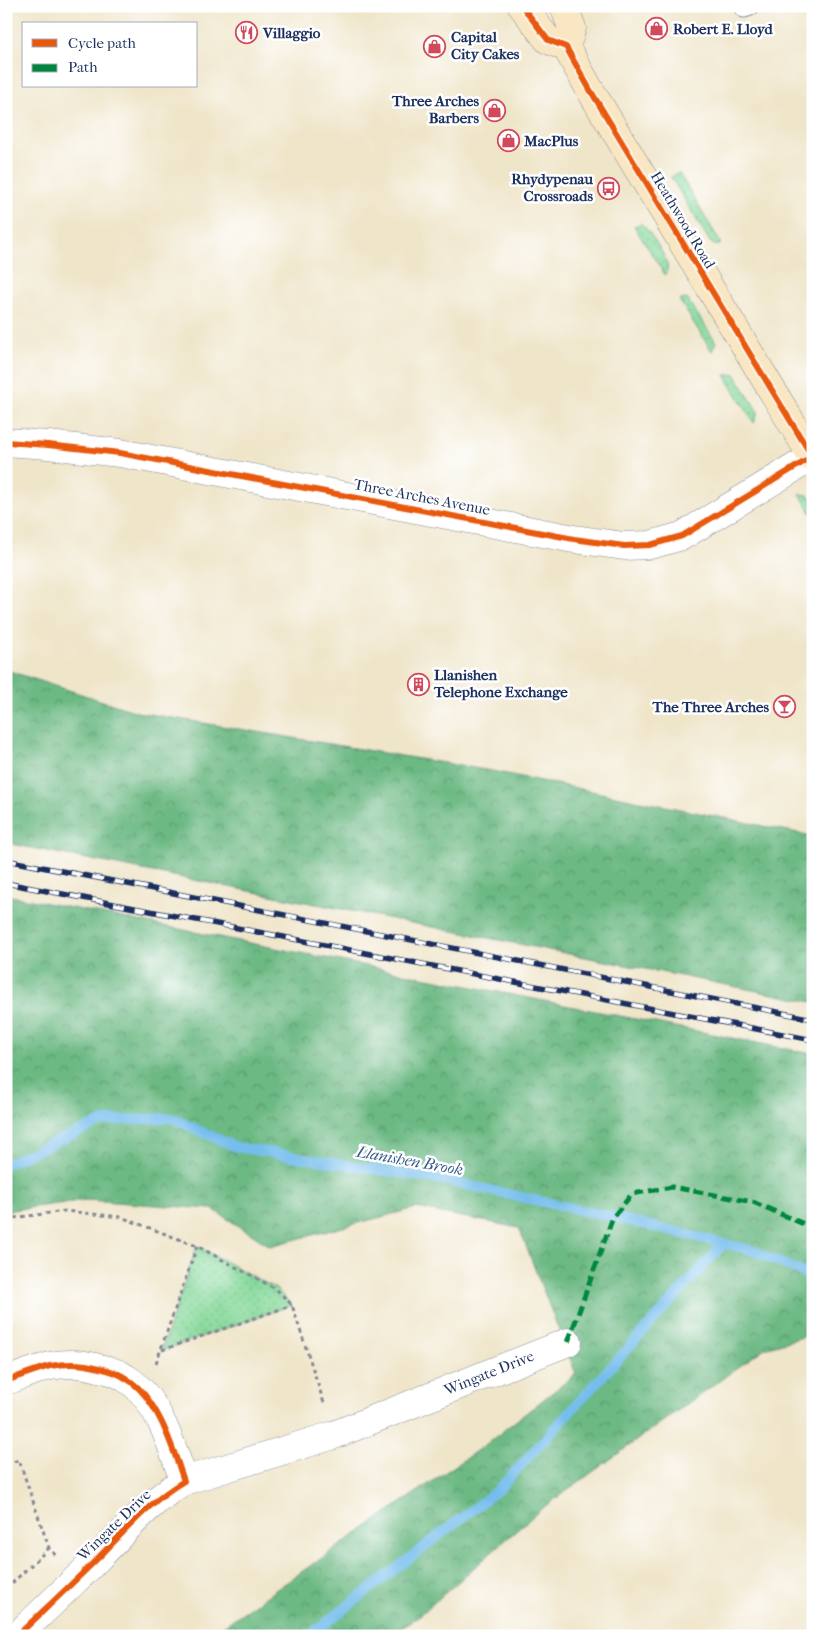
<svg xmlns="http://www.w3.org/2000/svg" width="819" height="1642" viewBox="0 0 819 1642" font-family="'IM FELL French Canon',serif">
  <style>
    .grass { fill: url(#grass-dots); stroke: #50847c }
    .forest { fill: url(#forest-crowns); stroke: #447470 }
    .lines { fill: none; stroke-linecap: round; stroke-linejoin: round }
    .stream { stroke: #75bded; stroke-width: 10 }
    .lane-casing { stroke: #858a94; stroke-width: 21 }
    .street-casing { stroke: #858a94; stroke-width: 29 }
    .secondary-casing { stroke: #858a94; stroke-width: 29 }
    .path { stroke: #858a94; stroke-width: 3; stroke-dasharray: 4 4; stroke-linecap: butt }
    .lane { stroke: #fff; stroke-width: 19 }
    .street { stroke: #fff; stroke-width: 28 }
    .secondary { stroke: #f9e7c3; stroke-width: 28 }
    .rail-casing { stroke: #1b2f5e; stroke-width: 5.5 }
    .rail { stroke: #fff; stroke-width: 4; stroke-dasharray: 11; stroke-linecap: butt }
    .quiet { stroke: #00873e; stroke-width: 5; stroke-dasharray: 10 5; stroke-linecap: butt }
    .cycleway-casing { stroke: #fff; stroke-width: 9 }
    .cycleway { stroke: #e8590c; stroke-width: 6 }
    .labels { text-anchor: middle; stroke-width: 5; stroke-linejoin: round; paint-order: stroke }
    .poi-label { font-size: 15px; font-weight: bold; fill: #1b2f5e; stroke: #fff; text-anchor: start }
    .street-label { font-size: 15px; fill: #1b2f5e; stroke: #fff }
    .water-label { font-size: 16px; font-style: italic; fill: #365a89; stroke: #fff }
  </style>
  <defs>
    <pattern id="grass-dots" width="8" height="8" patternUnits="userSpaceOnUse" patternTransform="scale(1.25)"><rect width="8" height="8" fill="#86d99b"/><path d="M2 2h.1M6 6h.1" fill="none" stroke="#73bb88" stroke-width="1.8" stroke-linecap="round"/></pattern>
    <pattern id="forest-crowns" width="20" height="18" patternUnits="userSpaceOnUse" patternTransform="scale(1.25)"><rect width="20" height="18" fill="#6cb983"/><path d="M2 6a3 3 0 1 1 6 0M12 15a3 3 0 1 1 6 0" fill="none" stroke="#58976e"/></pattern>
  </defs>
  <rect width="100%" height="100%" fill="#fff"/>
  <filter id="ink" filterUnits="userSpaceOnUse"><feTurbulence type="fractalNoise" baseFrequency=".02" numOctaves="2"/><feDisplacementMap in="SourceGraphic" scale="10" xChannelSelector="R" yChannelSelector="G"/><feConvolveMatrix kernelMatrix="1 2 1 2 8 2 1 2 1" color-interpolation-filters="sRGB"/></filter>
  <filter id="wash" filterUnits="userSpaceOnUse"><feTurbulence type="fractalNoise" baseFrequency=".0096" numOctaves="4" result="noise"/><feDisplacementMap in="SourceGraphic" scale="20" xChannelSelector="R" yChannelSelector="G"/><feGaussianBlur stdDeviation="1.12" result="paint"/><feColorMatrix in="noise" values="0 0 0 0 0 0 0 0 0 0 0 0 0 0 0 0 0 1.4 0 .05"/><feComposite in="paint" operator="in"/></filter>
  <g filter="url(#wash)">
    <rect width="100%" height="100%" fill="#efe5c9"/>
    <g class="grass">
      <path d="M679,173l41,69v3h-6l-4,-3 -39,-65z"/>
      <path d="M641,224c8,5 23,30 26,40 1,4 0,7 -2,11l-31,-49z"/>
      <path d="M687,299l29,43 -4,9 -33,-51z"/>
      <path d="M735,374l23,38 -4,11 -29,-48z"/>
      <path d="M800,494l8,1 5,5v16z"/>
      <path d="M197,1246l79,43 16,16 -131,46z"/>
    </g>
    <g class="forest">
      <path d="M6,670l131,42 355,59 321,65v166l-807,-159z"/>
      <path d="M6,895l807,159v280l-48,14 -224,161 -122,107 -29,20h-181l276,-191 91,-71 -57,-146 -103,-20 -146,38 -58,-37 -126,-9 -80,11z"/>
    </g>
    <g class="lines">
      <g class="stream">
        <path d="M6,1164l97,-43 68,-3 65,29 212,34 165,36 138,33 62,27"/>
        <path d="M309,1636l190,-147 221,-241"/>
      </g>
    </g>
  </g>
  <g filter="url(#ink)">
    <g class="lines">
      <defs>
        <path id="lane" d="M744,8l6,-2"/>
        <g id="street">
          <path d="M6,442l42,3 72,8 454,86 50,7 26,-1 32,-9 130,-79"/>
          <path d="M6,1381c14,-5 29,-11 44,-15 16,-3 33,-3 49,2 10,2 20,5 28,11 31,19 46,70 57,102 -34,20 -59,50 -86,77 -26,26 -54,52 -81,78"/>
          <path d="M184,1481l150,-46 234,-93"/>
        </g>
        <g id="secondary">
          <path d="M522,6l26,34 18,7 23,41 224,370"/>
          <path d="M564,6l8,22 -6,19"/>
        </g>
      </defs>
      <use href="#lane" class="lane-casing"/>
      <use href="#street" class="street-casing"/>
      <use href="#secondary" class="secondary-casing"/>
      <g class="path">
        <path d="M6,1219l59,-8 56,6 76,29 79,43 16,16 33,101"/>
        <path d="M162,1350l130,-45"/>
        <path d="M156,1363l41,-117"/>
        <path d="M6,1464l13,-4 30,88 8,8"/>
        <path d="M6,1589l43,-41"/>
      </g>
      <use href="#lane" class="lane"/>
      <use href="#street" class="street"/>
      <use href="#secondary" class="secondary"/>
      <defs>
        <g id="rail">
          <path d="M6,860l807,159"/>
          <path d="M6,883l807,157"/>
        </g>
      </defs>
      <use href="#rail" class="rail-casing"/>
      <use href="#rail" class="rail"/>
      <path class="quiet" d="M568,1342l45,-125 19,-23 40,-7 81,15 60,26"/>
      <defs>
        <g id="cycleway">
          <path d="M522,6l26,34 18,7 23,41 224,370"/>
          <path d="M6,442l42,3 72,8 454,86 50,7 26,-1 32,-9 130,-79"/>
          <path d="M6,1381c14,-5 29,-11 44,-15 16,-3 33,-3 49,2 10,2 20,5 28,11 31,19 46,70 57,102 -34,20 -59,50 -86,77 -26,26 -54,52 -81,78"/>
        </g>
      </defs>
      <use href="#cycleway" class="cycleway-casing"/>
      <use href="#cycleway" class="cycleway"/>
    </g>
  </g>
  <defs>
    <symbol id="shop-ring" viewBox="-11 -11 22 22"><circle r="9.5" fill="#fff" stroke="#d1495b" stroke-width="1.5"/><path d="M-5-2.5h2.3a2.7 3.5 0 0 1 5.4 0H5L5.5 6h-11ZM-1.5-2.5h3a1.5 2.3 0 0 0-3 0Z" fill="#d1495b"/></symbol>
    <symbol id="restaurant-ring" viewBox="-11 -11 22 22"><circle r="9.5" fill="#fff" stroke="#d1495b" stroke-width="1.5"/><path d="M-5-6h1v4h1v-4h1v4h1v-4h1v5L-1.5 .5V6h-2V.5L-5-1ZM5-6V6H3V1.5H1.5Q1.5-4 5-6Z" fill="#d1495b"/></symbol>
    <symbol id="bus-ring" viewBox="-11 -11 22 22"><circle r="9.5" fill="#fff" stroke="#d1495b" stroke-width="1.5"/><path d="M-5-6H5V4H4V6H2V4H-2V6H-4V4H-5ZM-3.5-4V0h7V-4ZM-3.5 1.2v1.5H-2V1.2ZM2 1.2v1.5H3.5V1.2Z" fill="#d1495b"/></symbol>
    <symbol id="building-ring" viewBox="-11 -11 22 22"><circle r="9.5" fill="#fff" stroke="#d1495b" stroke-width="1.5"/><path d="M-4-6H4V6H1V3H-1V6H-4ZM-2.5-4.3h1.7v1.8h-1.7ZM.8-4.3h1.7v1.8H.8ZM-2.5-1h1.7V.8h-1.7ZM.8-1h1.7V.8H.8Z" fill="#d1495b"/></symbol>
    <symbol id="bar-ring" viewBox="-11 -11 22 22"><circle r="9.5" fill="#fff" stroke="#d1495b" stroke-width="1.5"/><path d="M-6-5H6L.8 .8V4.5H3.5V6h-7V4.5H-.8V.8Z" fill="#d1495b"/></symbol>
  </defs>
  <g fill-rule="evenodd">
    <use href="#shop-ring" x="644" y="16" width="25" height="25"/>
    <use href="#restaurant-ring" x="234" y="20" width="25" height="25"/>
    <use href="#shop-ring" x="422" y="34" width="25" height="25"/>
    <use href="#shop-ring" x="482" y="98" width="25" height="25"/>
    <use href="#shop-ring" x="496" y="128" width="25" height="25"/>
    <use href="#bus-ring" x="596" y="176" width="25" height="25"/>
    <use href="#building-ring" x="406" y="672" width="25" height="25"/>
    <use href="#bar-ring" x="772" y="694" width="25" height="25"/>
  </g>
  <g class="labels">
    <g class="poi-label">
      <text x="673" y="34">Robert E. Lloyd</text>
      <text x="263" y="38">Villaggio</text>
      <text x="451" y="42">Capital<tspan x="451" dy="17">City Cakes</tspan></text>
      <text x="479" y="106" text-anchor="end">Three Arches<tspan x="479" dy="17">Barbers</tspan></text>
      <text x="524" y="146">MacPlus</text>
      <text x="593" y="184" text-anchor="end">Rhydypenau<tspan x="593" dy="17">Crossroads</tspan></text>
      <text x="434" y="680">Llanishen<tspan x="434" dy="17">Telephone Exchange</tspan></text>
      <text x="769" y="712" text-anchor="end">The Three Arches</text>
    </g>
    <g class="street-label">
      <text transform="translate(683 220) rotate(59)" y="5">Heathwood Road</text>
      <text transform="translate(422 497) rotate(11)" y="5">Three Arches Avenue</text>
      <text transform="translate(489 1373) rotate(-22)" y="5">Wingate Drive</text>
      <text transform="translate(114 1525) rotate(-44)" y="5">Wingate Drive</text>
    </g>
    <g class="water-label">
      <text transform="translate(410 1160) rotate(10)" y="6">Llanishen Brook</text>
    </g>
  </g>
  <rect width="819" height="1642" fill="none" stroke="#fff" stroke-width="25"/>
  <rect x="22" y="22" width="175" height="65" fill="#ffffff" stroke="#a4acbf"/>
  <rect x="32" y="39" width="25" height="8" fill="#e8590c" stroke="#a4acbf"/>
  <text x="68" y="48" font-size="15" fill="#1b2f5e">Cycle path</text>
  <rect x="32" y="64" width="25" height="8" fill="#00873e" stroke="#a4acbf"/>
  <text x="68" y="72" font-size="15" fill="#1b2f5e">Path</text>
</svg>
